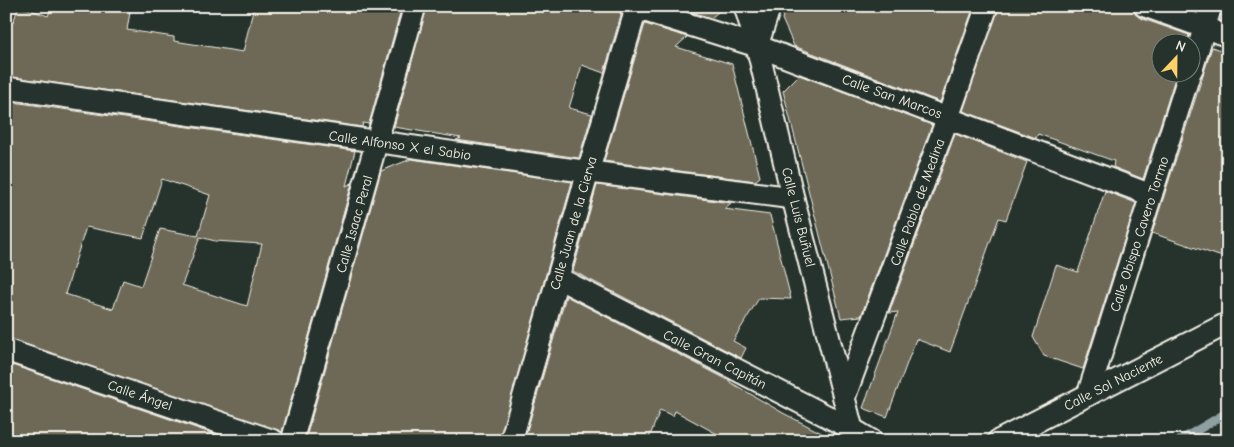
<svg xmlns="http://www.w3.org/2000/svg" width="1234" height="447" viewBox="0 0 1234 447" font-family="'Comic Neue',sans-serif">
  <style>
    .lines { fill: none; stroke-linecap: round; stroke-linejoin: round }
    .stream { stroke: #8fa0a2; stroke-width: 9 }
    .building { fill: #6d6956; stroke: #f4f1e8; fill-rule: evenodd }
    .minor-casing { stroke: #f4f1e8; stroke-width: 25 }
    .minor { stroke: #26332d; stroke-width: 21 }
    .labels { text-anchor: middle; stroke-width: 5; stroke-linejoin: round; paint-order: stroke }
    .street-label { font-size: 14px; fill: #f4f1e8; stroke: #26332d }
  </style>
  <rect width="100%" height="100%" fill="#26332d"/>
  <filter id="ink" filterUnits="userSpaceOnUse"><feTurbulence type="fractalNoise" baseFrequency=".02" numOctaves="2"/><feDisplacementMap in="SourceGraphic" scale="10" xChannelSelector="R" yChannelSelector="G"/><feConvolveMatrix kernelMatrix="1 2 1 2 8 2 1 2 1" color-interpolation-filters="sRGB"/></filter>
  <g filter="url(#ink)">
    <g class="lines">
      <path class="stream" d="M1179,441l49,-29"/>
    </g>
    <g class="building">
      <path d="M19,6l29,10 4,-10h79l-4,24 47,7v4l69,11 11,-46h148l-33,118 -6,-1 -1,4 -356,-51v-56l7,2z"/>
      <path d="M427,6h191l3,9 -17,58 -22,-8 -13,43 23,6 -13,44 -123,-18 5,-2 -67,-11z"/>
      <path d="M672,6h53l-14,12z"/>
      <path d="M786,6h188l-34,96 -146,-56 -12,-27z"/>
      <path d="M999,6h134l2,8 5,4 49,17 -2,7h-25v30h15l-34,107 -30,-12 1,-6 -76,-27 -2,4 -73,-27z"/>
      <path d="M645,24l42,13 -11,10 56,17 28,113 -5,4 -151,-20z"/>
      <path d="M1212,47l16,6v206l-76,-26z"/>
      <path d="M799,75l133,50 -71,191 -20,2 -58,-227z"/>
      <path d="M6,101l349,50 -9,35 6,-3 -70,249 -276,-94zM162,179l48,16 -12,41 -38,-7 -19,57 -18,-6 -10,29 -48,-15 21,-67 57,11zM200,237l15,4 47,3 -15,62 -65,-21z"/>
      <path d="M955,134l72,28 -21,58 -7,-2 -49,134 -34,-13 -29,78 -24,-9 35,-96 -9,1z"/>
      <path d="M411,159l161,23 -73,259h-194l76,-270z"/>
      <path d="M597,185l134,18 -7,6 46,6 21,84 -32,-1 -26,43 13,7 -5,10 -168,-87z"/>
      <path d="M1105,191l31,12 -53,166 -39,-13 -11,-19 23,-72 22,7z"/>
      <path d="M566,296l164,85v1l53,31 54,28h-107l-55,-30 -2,5 -13,-6 -12,31h-124z"/>
      <path d="M6,363l228,78h-228z"/>
    </g>
    <g class="lines">
      <defs>
        <g id="minor">
          <path d="M630,6l127,40 394,149"/>
          <path d="M745,6l12,40 36,152 59,231"/>
          <path d="M1145,6l83,30"/>
          <path d="M757,46l13,-40"/>
          <path d="M1192,69l19,-63"/>
          <path d="M6,88l554,80 233,30"/>
          <path d="M558,278l294,151 20,12"/>
          <path d="M6,350l268,91"/>
          <path d="M1088,395l102,-323"/>
          <path d="M844,398l104,-281 39,-111"/>
          <path d="M292,441l123,-435"/>
          <path d="M511,441l77,-269 49,-166"/>
          <path d="M998,441l230,-118"/>
        </g>
      </defs>
      <use href="#minor" class="minor-casing"/>
      <use href="#minor" class="minor"/>
    </g>
  </g>
  <g class="labels">
    <g class="street-label">
      <text transform="translate(892 96) rotate(20)" y="5">Calle San Marcos</text>
      <text transform="translate(400 145) rotate(8)" y="5">Calle Alfonso X el Sabio</text>
      <text transform="translate(917 202) rotate(-70)" y="5">Calle Pablo de Medina</text>
      <text transform="translate(799 217) rotate(76)" y="5">Calle Luis Buñuel</text>
      <text transform="translate(573 223) rotate(-74)" y="5">Calle Juan de la Cierva</text>
      <text transform="translate(354 224) rotate(-74)" y="5">Calle Isaac Peral</text>
      <text transform="translate(1139 234) rotate(-72)" y="5">Calle Obispo Cavero Tormo</text>
      <text transform="translate(715 359) rotate(27)" y="5">Calle Gran Capitán</text>
      <text transform="translate(1113 382) rotate(-27)" y="5">Calle Sol Naciente</text>
      <text transform="translate(140 395) rotate(19)" y="5">Calle Ángel</text>
    </g>
  </g>
  <rect width="1234" height="447" fill="none" stroke="#26332d" stroke-width="25"/>
  <rect x="12" y="12" width="1209" height="422" fill="none" stroke="#f4f1e8" stroke-width="2" filter="url(#ink)"/>
  <g transform="translate(1176 58) rotate(22)"><circle r="24" fill="#26332d" stroke="#787f78"/>
  <path d="M0-4L9 19L0 12L-9 19Z" fill="#ffd166"/>
  <text y="-8" font-size="14" font-weight="bold" text-anchor="middle" fill="#f4f1e8">N</text>
  </g>
</svg>
